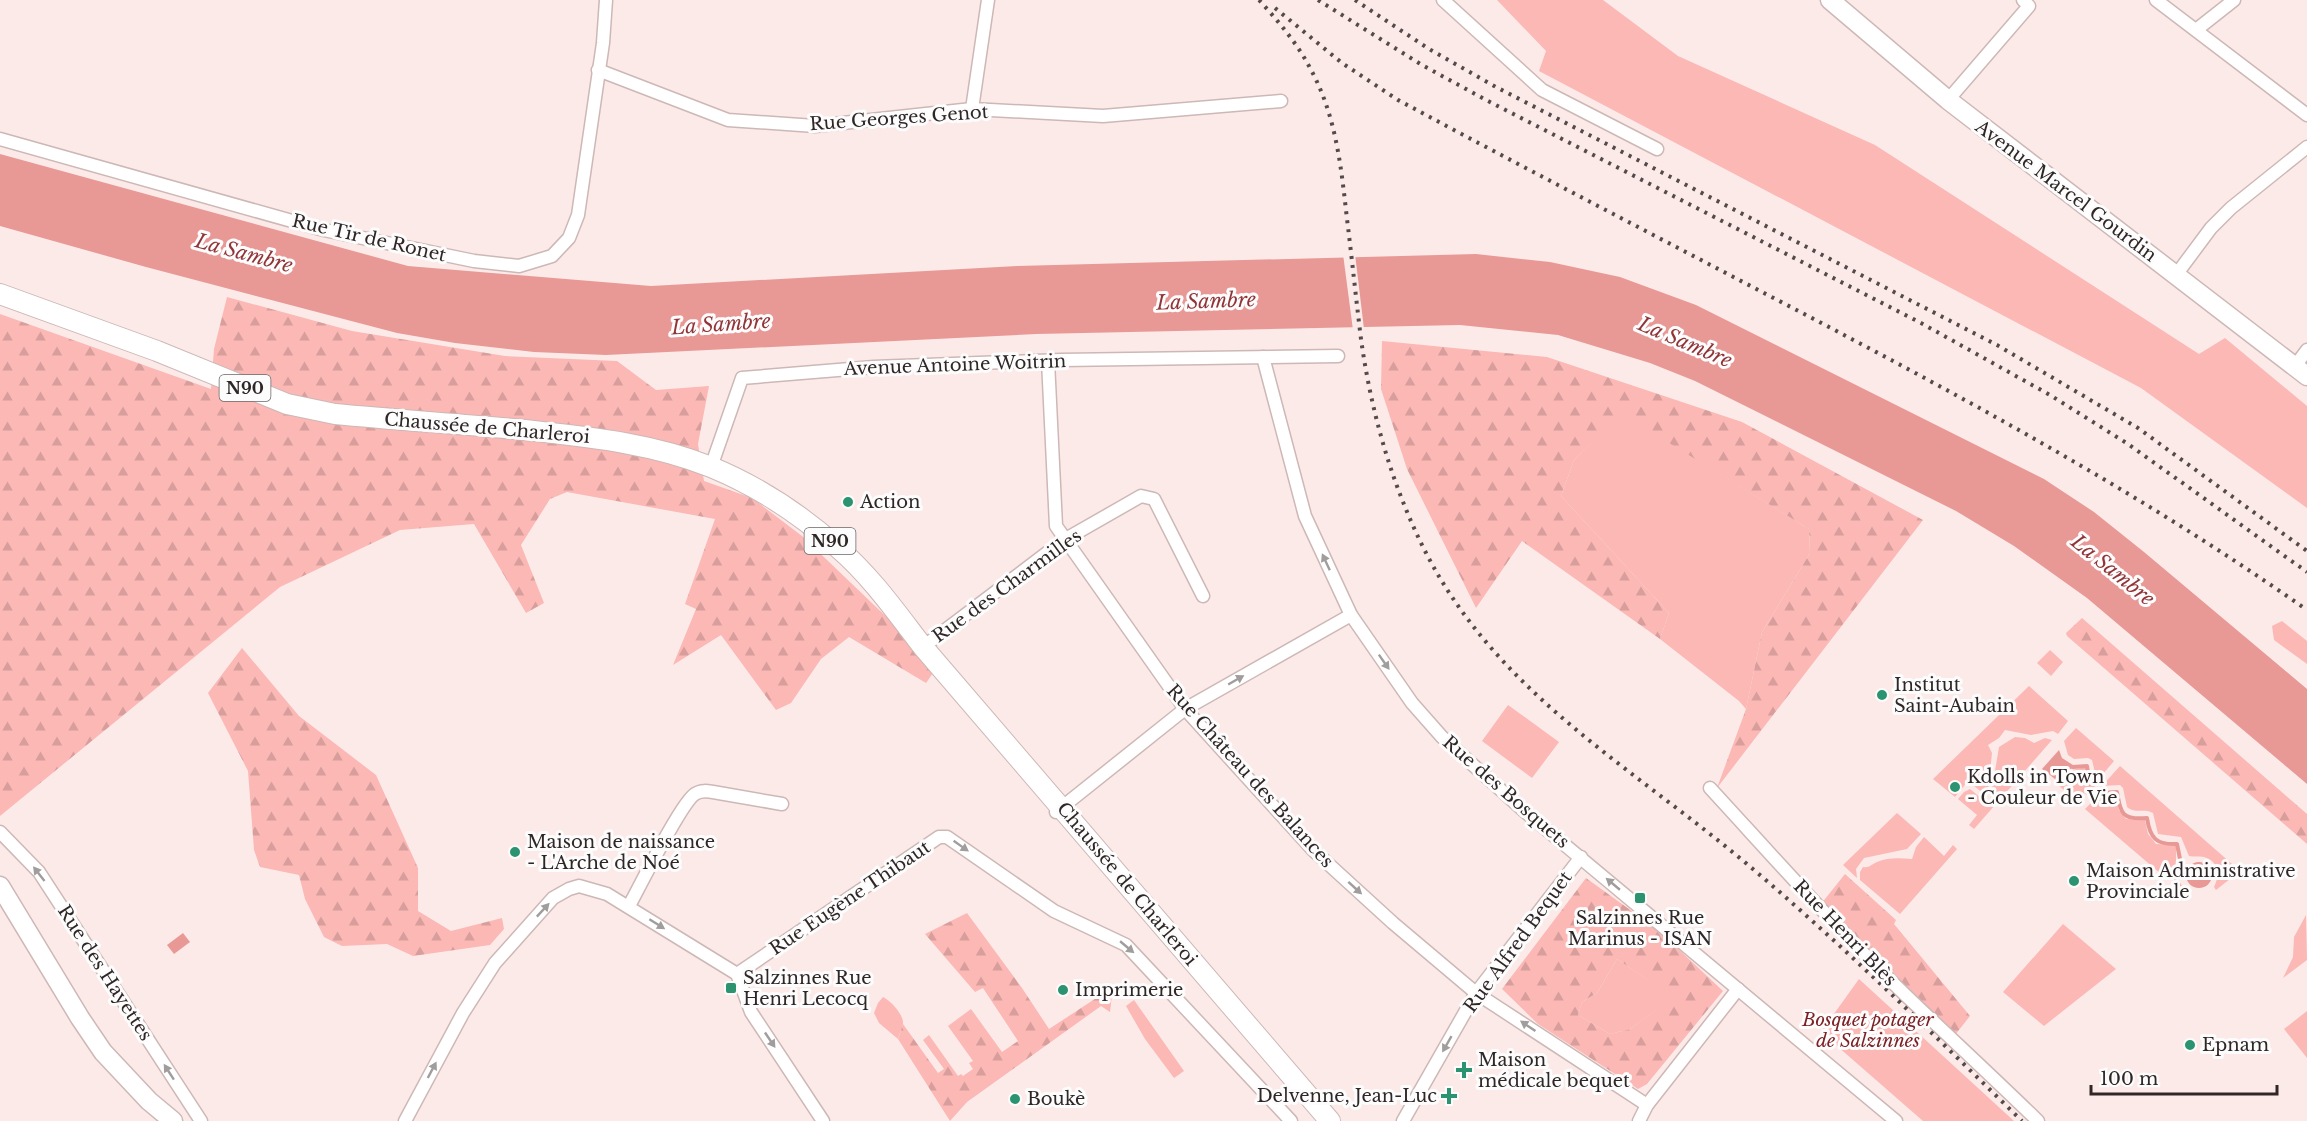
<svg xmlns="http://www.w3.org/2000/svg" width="2307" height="1121" viewBox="0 0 2307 1121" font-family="'Libre Baskerville',serif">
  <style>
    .green { fill: #fbb8b5 }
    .forest { fill: url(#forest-firs); fill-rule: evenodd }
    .water { fill: #e89996 }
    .pier { fill: #fceae9 }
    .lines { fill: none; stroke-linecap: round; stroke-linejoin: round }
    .stream { stroke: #e89996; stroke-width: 4 }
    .street-casing { stroke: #cdb8b6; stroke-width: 15 }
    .secondary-casing { stroke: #cdb8b6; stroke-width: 21 }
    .primary-casing { stroke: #cdb8b6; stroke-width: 22 }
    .street { stroke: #fff; stroke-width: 12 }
    .secondary { stroke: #fff; stroke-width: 18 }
    .primary { stroke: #fff; stroke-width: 20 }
    .rail { stroke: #554a4a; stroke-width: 4; stroke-dasharray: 3 6; stroke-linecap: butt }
    .oneway { fill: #a19d9d }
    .poi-dot { fill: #2b9370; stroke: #fcfcfc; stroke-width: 2 }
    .labels { text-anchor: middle; stroke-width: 6; stroke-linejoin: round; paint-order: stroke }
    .shield { fill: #fcfcfc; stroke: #6c6666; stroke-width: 1.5 }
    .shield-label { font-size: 16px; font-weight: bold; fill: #2f2626 }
    .street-label { font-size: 18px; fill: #2f2626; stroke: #fcfcfc }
    .poi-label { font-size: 18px; fill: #2f2626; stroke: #fcfcfc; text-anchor: start }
    .park-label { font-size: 18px; font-style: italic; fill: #7c2025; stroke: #fcfcfc }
    .water-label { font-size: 20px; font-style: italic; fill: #913437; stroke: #fcfcfc }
  </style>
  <defs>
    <pattern id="forest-firs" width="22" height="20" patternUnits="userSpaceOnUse" patternTransform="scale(1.5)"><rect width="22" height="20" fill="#fbb8b5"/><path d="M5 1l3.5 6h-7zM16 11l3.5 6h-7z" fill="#d79e9c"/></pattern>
  </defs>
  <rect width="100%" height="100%" fill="#fceae9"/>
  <g class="green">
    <path d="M1497,0h106l75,56 197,89 324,209 26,-16 82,68v102l-166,-120 -602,-317 7,-20z"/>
    <path d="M1622,413l187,116 1,24 -48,79 -16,77 -7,-8 -79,-62 9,-26 -108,-117 13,-36z"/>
    <path d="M2282,621l25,20v23l-33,-24 -2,-14z"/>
    <path d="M2050,650l13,12 -12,14 -14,-13z"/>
    <path d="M2029,686l39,35 -10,13 -5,-3 -22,4 -26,-5 -6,8 -11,7 4,8 -4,39 -4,2 -16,-13 -13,16 -22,-18z"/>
    <path d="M1508,705l51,37 -27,36 -50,-37z"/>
    <path d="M2076,728l38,33 -17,20 -5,-21 -4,-2 -14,1 -6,-4 -4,-14z"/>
    <path d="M2015,737l10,1 9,5 11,-5 7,2 -78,89 -5,-4 8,-10 -19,-16 6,-7 6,-3 16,13 4,-1 9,-54z"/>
    <path d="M2120,766l120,105 -24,19 -2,-3c6,-11 5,-26 -10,-30 -5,-1 -10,0 -15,-1l-8,-19 -23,-3 -5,-21c-9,-5 -18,1 -26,-6l-4,-19 -3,-3 -18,1z"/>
    <path d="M2086,767l3,17 4,-1 2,3 -8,9 -3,-2 -7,9 -23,-21 8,-9z"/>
    <path d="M2099,789l2,5h15l3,16 7,9 19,1 3,14 8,10 20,1v20l-8,15 -83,-71 8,-8 -2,-3z"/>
    <path d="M1897,813l24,21 -14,15 -43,9 -8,11 1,9 -14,-13z"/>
    <path d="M1924,837l20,19 9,-11 4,4 -57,65 -40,-34v-8l3,-5c7,1 7,-2 14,-5 11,-5 23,-4 35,-3l4,-12z"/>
    <path d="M2306,915l1,45 -24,18 10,-21 1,-20z"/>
    <path d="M2063,924l53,45 -72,57 -41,-34z"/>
    <path d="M1617,959l57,38 -44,32 -20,5 -32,-19 4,-13 15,-9z"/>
    <path d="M1859,979l155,142h-91l-102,-89z"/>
    <path d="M883,997c8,4 21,18 20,27 -1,5 -4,10 -5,15l-19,-16 -5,-10 4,-10z"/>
    <path d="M1134,1000l50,71 -10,7 -29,-39 -19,-33z"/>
    <path d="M2307,1011v47l-23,-29z"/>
  </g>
  <g class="forest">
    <path d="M227,297l125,34 153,25 112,5 39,29 53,-4 -11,58 6,37 48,17 50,38 96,92 35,45 -7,10 -77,-46 -28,22 -30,44 -15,7 -55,-75 -48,30 23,-56 -11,-5 30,-85 -148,-27 -17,7 -29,46 23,58 -18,10 -52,-89 -74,6 -120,57 -280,229v-502l211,75 3,-40z"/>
    <path d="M1382,341l165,16 195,65 181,98 -206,268 29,-79 16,-77 48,-79 -1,-24 -187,-115 -48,46 -13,36 108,117 -9,26 -138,-98 -46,67 -69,-139 -26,-80z"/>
    <path d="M2082,618l225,196v30l-240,-208 -1,-3z"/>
    <path d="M242,648l57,68 77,59 42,93v43l33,20 51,-13 2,11 -14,16 -77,11 -26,-12 -45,2 -18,-9 -19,-38 -6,-24 -39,-8 -6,-17 -6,-79 -40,-78z"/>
    <path d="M1845,874l51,46 -2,4 76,92 -15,19 -134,-131z"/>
    <path d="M1586,878l72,52 65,61 -76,93 -9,5 -100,-65 -36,-35zM1617,959l56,38 -43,32 -20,5 -32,-19 4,-13 15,-9z"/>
    <path d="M967,913l55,75 27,41 55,-36 8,2 -2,17 -9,-6 -134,96 -17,19 -52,-82 5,-15 35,49 6,-4 -21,-29 6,-5 29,41 3,-2 2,2 10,-7 -4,-6 4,-2 -25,-35 23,-17 31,43 16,-11 -35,-53 -8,4 -50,-58z"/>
  </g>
  <g class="water">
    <path d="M0,154l408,112 243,20 366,-20 459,-12 74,8 70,15 76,28 348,174 50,33 50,40 163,137v95l-220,-186 -73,-52 -58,-35 -261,-130 -45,-18 -92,-28 -98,-10 -424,9 -430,21 -72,-3 -79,-9 -58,-10 -251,-66 -146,-41z"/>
    <path d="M2059,750l3,8 11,7v3l-11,4 -7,7 -13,-10z"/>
    <circle cx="2199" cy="875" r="13"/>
    <path d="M183,933l7,9 -16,12 -7,-9z"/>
  </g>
  <path class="pier" d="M1343,254h12l9,75 -11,1z"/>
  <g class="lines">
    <g class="stream">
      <path d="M2073,767l14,-1 3,18"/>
      <path d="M2101,793l16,-1c4,22 5,28 30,26 3,20 9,27 30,26l3,15 -5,18 5,10"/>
    </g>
    <defs>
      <g id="street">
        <path d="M1443,0l99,90 115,59"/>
        <path d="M2156,0l151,115"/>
        <path d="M2196,30l38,-30"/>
        <path d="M598,70l130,50 87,6 157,-17 131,7 178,-15"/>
        <path d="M1948,100l81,-94 -6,-6"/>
        <path d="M972,109l16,-109"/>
        <path d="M0,139l324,91 150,31 45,5 33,-10 17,-18 9,-23 25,-172 3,-43"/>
        <path d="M2176,275l35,-47 20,-20 76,-61"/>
        <path d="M1263,357l42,159 46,99 61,88 30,34 81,73 373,311"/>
        <path d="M1048,361l8,165 129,183 128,141 80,73 83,70 171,112"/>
        <path d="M2295,366l12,-16"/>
        <path d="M711,467l31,-89 132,-11 187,-7 277,-4"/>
        <path d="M923,647l141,-107 77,-44 13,3 49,97"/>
        <path d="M1710,788c68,74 135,150 208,219 40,38 80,75 120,114"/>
        <path d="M1056,812l129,-103 166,-94"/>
        <path d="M0,832l39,40 162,249"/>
        <path d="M629,906c11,-20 52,-103 66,-112 6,-4 12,-3 18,-2l69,12"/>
        <path d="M737,974l202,-137h8l107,74 72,34 165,176"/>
        <path d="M405,1121l58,-108 32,-50 58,-65 16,-9 10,-3 28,8 130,80 14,38 72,109"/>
        <path d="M1403,1121l73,-128 105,-136"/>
        <path d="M1639,1121l8,-16 91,-116"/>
      </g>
      <g id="secondary">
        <path d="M1830,0l118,100 359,276"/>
        <path d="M0,886l80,132 23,34 46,49 24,20"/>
      </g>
      <path id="primary" d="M0,294l157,57 130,53 48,10c63,6 126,10 190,16 63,7 127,13 186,37 46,19 89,47 126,80 34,29 59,65 86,100l407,474"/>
    </defs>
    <use href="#street" class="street-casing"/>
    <use href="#secondary" class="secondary-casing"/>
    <use href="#primary" class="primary-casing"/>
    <use href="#street" class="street"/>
    <use href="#secondary" class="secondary"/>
    <use href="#primary" class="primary"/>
    <g class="rail">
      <path d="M1259,0c19,21 38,43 51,68 26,47 31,98 37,151 5,40 9,80 14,120 10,72 30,144 63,210 72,143 205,216 323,315 96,81 185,169 275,257"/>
      <path d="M1318,0l104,65 66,36 433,222 129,72 78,49 179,128"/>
      <path d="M1355,0l74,49 67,38 501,258 141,83 169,123"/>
      <path d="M1275,8l67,55 56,37c121,65 244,129 366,193 186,97 371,196 543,317"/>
    </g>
  </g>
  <defs><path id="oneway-solid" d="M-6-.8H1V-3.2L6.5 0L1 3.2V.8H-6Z" transform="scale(1.5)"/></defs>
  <g class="oneway">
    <use href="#oneway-solid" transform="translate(1326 562) rotate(-115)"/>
    <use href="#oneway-solid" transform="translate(1384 662) rotate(55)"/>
    <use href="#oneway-solid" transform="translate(1236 680) rotate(-30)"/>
    <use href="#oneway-solid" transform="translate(961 846) rotate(35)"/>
    <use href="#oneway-solid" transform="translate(39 874) rotate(-128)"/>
    <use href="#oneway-solid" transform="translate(1613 884) rotate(-140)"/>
    <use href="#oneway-solid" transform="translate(1355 888) rotate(42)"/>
    <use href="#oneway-solid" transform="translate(543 910) rotate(-47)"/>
    <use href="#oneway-solid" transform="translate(657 924) rotate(32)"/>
    <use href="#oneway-solid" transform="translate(1127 947) rotate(40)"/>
    <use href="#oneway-solid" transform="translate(1528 1026) rotate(-146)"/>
    <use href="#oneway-solid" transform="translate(770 1040) rotate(56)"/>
    <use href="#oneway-solid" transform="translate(1447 1044) rotate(120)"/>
    <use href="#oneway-solid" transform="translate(432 1070) rotate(-62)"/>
    <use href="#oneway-solid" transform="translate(169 1072) rotate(-123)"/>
  </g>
  <g class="poi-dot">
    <circle cx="848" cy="502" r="6"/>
    <circle cx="1882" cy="695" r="6"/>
    <circle cx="1955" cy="787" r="6"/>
    <circle cx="515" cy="852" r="6"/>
    <circle cx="2074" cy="881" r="6"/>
    <rect x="1634" y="892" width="12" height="12" rx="3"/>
    <rect x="725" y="982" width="12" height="12" rx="3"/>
    <circle cx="1063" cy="990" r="6"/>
    <circle cx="2190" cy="1045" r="6"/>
    <path d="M1461 1061h6v6h6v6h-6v6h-6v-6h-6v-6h6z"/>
    <path d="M1446 1087h6v6h6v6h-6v6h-6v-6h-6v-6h6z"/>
    <circle cx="1015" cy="1099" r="6"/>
  </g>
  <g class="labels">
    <g class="shield">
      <rect x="219.5" y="375" width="51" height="26" rx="4.5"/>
      <rect x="804.5" y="528" width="51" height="26" rx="4.5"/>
    </g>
    <g class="shield-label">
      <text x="245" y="394">N90</text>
      <text x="830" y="547">N90</text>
    </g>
    <g class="street-label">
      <text transform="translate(899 118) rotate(-4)" y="6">Rue Georges Genot</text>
      <text transform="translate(2066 191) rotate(37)" y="6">Avenue Marcel Gourdin</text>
      <text transform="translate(369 238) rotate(13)" y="6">Rue Tir de Ronet</text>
      <text transform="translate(955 365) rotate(-2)" y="6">Avenue Antoine Woitrin</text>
      <text transform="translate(487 428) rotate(5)" y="6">Chaussée de Charleroi</text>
      <text transform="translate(1007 586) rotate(-36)" y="6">Rue des Charmilles</text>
      <text transform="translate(1250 776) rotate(48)" y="6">Rue Château des Balances</text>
      <text transform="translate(1506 792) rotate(41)" y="6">Rue des Bosquets</text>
      <text transform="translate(1127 884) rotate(50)" y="6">Chaussée de Charleroi</text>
      <text transform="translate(850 898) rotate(-34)" y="6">Rue Eugène Thibaut</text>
      <text transform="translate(1845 933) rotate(46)" y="6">Rue Henri Blès</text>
      <text transform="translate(1518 942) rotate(-54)" y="6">Rue Alfred Bequet</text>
      <text transform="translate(105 973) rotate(57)" y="6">Rue des Hayettes</text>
    </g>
    <g class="poi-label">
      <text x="860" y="508">Action</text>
      <text x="1894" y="691">Institut<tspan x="1894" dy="21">Saint-Aubain</tspan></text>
      <text x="1967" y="783">Kdolls in Town<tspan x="1967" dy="21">- Couleur de Vie</tspan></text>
      <text x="527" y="848">Maison de naissance<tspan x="527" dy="21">- L'Arche de Noé</tspan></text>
      <text x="2086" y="877">Maison Administrative<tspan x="2086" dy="21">Provinciale</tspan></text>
      <text x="1640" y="924" text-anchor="middle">Salzinnes Rue<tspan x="1640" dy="21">Marinus - ISAN</tspan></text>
      <text x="743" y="984">Salzinnes Rue<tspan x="743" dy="21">Henri Lecocq</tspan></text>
      <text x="1075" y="996">Imprimerie</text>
      <text x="2202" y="1051">Epnam</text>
      <text x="1478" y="1066">Maison<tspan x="1478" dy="21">médicale bequet</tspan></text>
      <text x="1437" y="1102" text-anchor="end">Delvenne, Jean-Luc</text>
      <text x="1027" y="1105">Boukè</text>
    </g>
    <g class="park-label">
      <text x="1868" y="1026">Bosquet potager<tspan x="1868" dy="21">de Salzinnes</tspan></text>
    </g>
    <g class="water-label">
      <text transform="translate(244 253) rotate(15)" y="7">La Sambre</text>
      <text transform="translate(1206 301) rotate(-2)" y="7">La Sambre</text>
      <text transform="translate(721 324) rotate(-4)" y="7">La Sambre</text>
      <text transform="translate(1685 342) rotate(23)" y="7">La Sambre</text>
      <text transform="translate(2113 570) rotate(39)" y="7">La Sambre</text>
    </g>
  </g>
  <path d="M2091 1085v9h186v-9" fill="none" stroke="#2f2626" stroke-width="3"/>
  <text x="2100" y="1085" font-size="18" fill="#2f2626" stroke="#fcfcfc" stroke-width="4.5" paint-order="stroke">100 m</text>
</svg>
